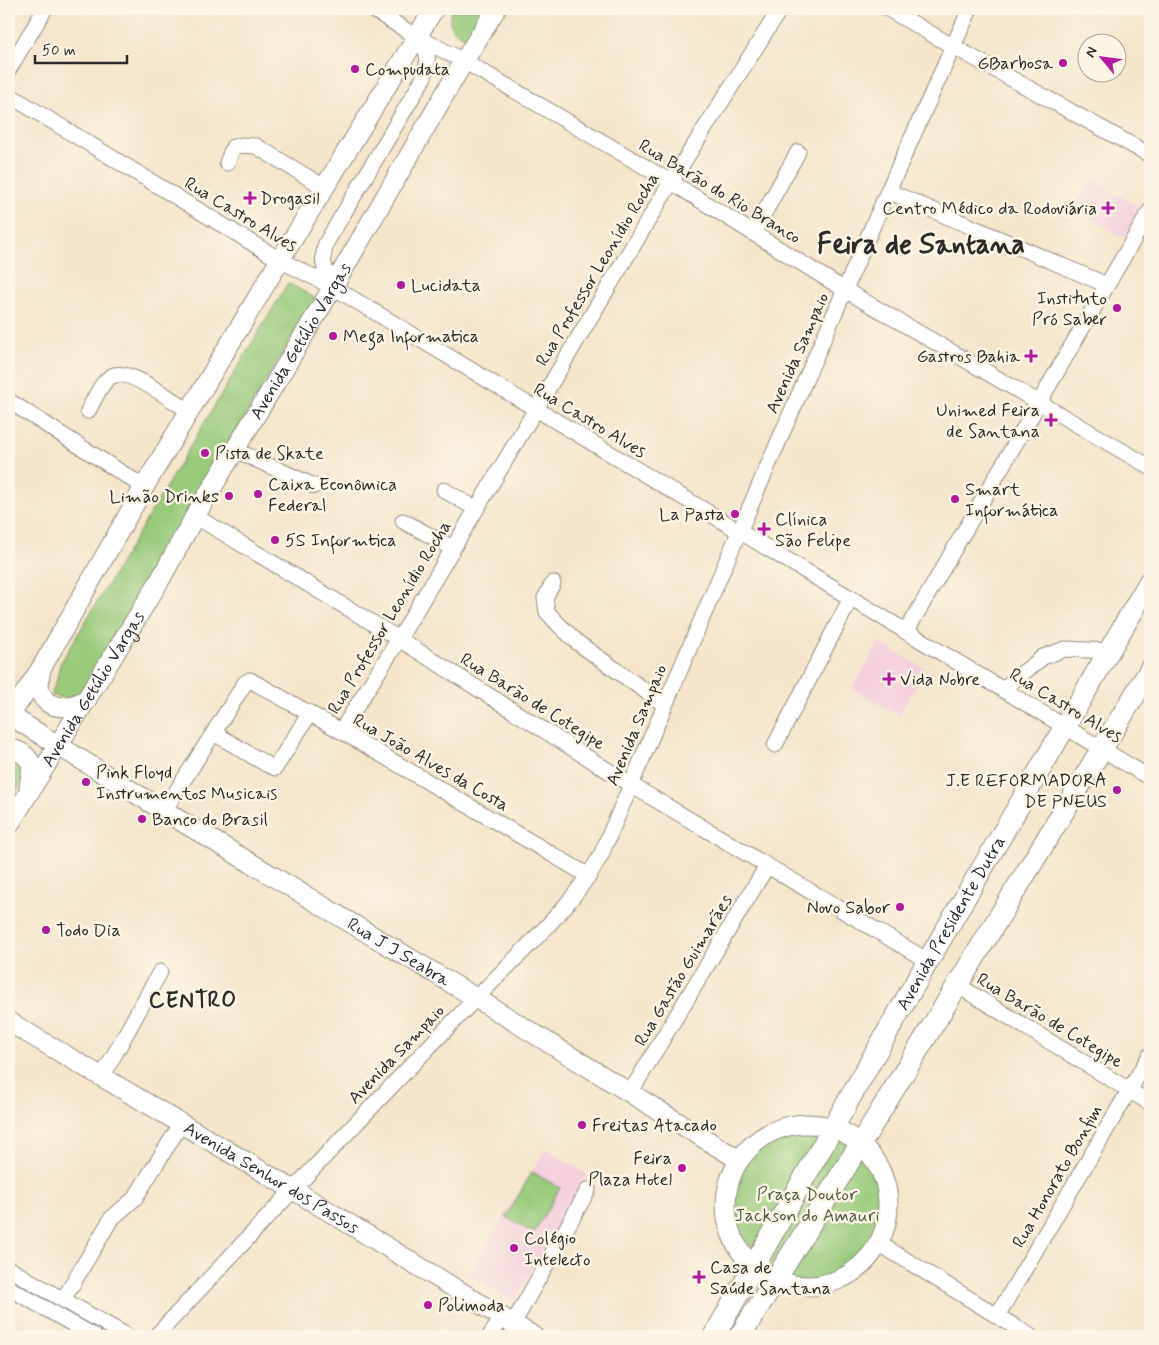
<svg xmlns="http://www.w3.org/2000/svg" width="1159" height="1345" viewBox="0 0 1159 1345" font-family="Mynerve,sans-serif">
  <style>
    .built { fill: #f4cfdd }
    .green { fill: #98ca7a; stroke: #627a52 }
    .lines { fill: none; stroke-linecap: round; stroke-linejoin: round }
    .minor-casing { stroke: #90887b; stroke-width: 17 }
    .major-casing { stroke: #90887b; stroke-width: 21 }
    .highway-casing { stroke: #90887b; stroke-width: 23 }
    .minor { stroke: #fff; stroke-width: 15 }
    .major { stroke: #fff; stroke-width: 19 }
    .highway { stroke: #fff; stroke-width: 21 }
    .poi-dot { fill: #b5179e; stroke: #fcf5e5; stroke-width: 2 }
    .labels { text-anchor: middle; stroke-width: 5; stroke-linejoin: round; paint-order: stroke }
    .poi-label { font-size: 18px; fill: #2b2b2b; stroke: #fcf5e5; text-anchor: start }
    .street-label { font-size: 18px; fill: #2b2b2b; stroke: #fcf5e5 }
    .park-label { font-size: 18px; fill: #4c5b43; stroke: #fcf5e5 }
    .district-label { font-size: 22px; font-weight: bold; letter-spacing: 1px; fill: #2b2b2b; stroke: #fcf5e5 }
    .town-label { font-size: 28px; font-weight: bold; fill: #2b2b2b; stroke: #fcf5e5 }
  </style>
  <rect width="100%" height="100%" fill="#fcf5e5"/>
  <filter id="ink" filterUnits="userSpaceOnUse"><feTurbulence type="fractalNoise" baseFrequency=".02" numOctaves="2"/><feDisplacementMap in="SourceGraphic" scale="10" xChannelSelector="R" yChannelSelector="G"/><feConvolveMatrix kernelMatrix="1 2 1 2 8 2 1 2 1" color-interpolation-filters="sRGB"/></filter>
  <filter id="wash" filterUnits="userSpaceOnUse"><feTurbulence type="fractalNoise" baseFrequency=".0096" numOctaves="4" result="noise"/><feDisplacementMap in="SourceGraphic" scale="20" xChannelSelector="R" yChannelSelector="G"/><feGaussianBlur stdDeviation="1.12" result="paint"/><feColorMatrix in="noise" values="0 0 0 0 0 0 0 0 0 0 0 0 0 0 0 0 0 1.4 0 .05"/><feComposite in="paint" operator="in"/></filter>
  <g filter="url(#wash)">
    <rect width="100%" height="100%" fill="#f5e5cb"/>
    <g class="built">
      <path d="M1092,179l49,29 -17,30 -50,-30z"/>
      <path d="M879,642l46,27 -26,46 -47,-26z"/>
      <path d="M546,1149l41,25 -73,127 -46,-27z"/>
    </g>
    <g class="green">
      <path d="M453,9h37l-22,28c-15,-2 -23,-15 -15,-28z"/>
      <path d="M288,283l27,15 -236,399 -2,3 -24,-4 -1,-5 4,-8 4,-19z"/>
      <path d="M9,761c25,7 8,29 0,43z"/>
      <circle cx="807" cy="1205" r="81"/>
      <path d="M532,1172l28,16 -26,45 -28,-16z"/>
    </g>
  </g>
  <g filter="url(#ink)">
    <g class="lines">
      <defs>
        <g id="minor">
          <path d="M372,9l45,28 47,24 207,121 174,108 305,177"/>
          <path d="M888,9l66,38 196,108"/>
          <path d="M9,69l36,-60"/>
          <path d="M9,95l271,165 53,27 817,491"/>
          <path d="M227,163l6,-16 9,-2 14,1 68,41"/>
          <path d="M888,191l219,94"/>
          <path d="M753,233l45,-81"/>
          <path d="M333,287c-8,-18 -13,-24 -7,-44l97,-164c7,-20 7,-25 -6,-42"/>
          <path d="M9,401l135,86"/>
          <path d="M88,411c6,-10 13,-30 24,-35 17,-9 62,26 77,35"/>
          <path d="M235,450l79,36"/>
          <path d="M444,490l32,19"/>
          <path d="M195,516l204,123 232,146 297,176"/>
          <path d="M403,521l50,27"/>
          <path d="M553,583l-8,15 2,14 11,12 20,19 87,62"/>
          <path d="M906,632l244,-421"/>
          <path d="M1003,689l40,-32 22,-8 45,2"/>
          <path d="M341,731l58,-92 272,-457 109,-173"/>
          <path d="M214,733l52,31 9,4 35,-55"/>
          <path d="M775,745l76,-147"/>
          <path d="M164,811l81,-128 5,-3 91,51 248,145"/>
          <path d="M957,985l193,118"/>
          <path d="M102,1077l58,-105"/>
          <path d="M630,1093l137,-227"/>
          <path d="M878,1243l152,93"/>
          <path d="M9,1269l118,67"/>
          <path d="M9,1288l85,48"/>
          <path d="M63,1300l48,-81 24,-21 46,-74"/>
          <path d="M997,1316l153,-261"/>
          <path d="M513,1324l75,-134"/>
          <path d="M156,1336c97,-104 194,-207 293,-310 23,-24 47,-48 71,-72 31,-31 60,-61 81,-99l138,-323 149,-341 82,-182"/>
          <path d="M490,1336l12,-18"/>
        </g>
        <g id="major">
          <path d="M41,668c-1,7 -3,16 -1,23 7,22 32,17 47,8"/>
          <path id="s1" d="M9,715l155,96 312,187 263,162"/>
          <path d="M9,717l33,-50 102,-180 136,-227 154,-251"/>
          <path d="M9,749c11,1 18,6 23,16l-3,23"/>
          <path id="s2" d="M9,825l151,-245 35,-64 138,-229 131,-226 32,-52"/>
          <path id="s3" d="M9,1022l283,167 241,147"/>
          <circle cx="807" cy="1205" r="81"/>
        </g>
        <g id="highway">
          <path id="s4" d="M714,1336l214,-375 222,-380"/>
          <path d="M740,1336l121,-193 289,-473"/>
        </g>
      </defs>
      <use href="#minor" class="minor-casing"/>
      <use href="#major" class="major-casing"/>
      <use href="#highway" class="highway-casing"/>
      <use href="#minor" class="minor"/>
      <use href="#major" class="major"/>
      <use href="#highway" class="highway"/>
    </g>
  </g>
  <g class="poi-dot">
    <circle cx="1063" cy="63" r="5"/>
    <circle cx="355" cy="69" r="5"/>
    <path d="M247.5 190.5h5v5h5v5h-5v5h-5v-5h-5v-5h5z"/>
    <path d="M1105.5 200.5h5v5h5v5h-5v5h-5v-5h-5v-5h5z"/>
    <circle cx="401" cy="285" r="5"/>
    <circle cx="1117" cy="308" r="5"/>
    <circle cx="333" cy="336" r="5"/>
    <path d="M1028.5 348.5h5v5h5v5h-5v5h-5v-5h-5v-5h5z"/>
    <path d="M1048.5 412.5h5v5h5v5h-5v5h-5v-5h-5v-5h5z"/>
    <circle cx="205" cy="453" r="5"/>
    <circle cx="258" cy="494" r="5"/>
    <circle cx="229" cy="496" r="5"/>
    <circle cx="955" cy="499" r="5"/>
    <circle cx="735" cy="514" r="5"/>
    <path d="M761.5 521.5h5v5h5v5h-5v5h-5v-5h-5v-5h5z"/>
    <circle cx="275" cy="540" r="5"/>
    <path d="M886.5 671.5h5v5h5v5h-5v5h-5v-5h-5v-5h5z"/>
    <circle cx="86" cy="782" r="5"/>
    <circle cx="1117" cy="790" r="5"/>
    <circle cx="142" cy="819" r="5"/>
    <circle cx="900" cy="907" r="5"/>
    <circle cx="46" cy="930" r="5"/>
    <circle cx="582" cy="1125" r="5"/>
    <circle cx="682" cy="1168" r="5"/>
    <circle cx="514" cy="1248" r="5"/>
    <path d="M696.5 1269.5h5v5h5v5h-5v5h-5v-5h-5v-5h5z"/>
    <circle cx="428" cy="1305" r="5"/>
  </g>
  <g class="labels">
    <g class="poi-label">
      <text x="1053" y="69" text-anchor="end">GBarbosa</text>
      <text x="365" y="75">Compudata</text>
      <text x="260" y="204">Drogasil</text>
      <text x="1097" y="214" text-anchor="end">Centro Médico da Rodoviária</text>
      <text x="411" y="291">Lucidata</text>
      <text x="1107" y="304" text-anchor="end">Instituto<tspan x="1107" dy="21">Pró Saber</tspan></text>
      <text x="343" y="342">Mega Informatica</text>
      <text x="1020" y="362" text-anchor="end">Gastros Bahia</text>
      <text x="1040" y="416" text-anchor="end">Unimed Feira<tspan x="1040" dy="21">de Santana</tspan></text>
      <text x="215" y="459">Pista de Skate</text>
      <text x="268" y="490">Caixa Econômica<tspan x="268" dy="21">Federal</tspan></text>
      <text x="965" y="495">Smart<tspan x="965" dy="21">Informática</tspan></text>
      <text x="219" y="502" text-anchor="end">Limão Drinks</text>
      <text x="725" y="520" text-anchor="end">La Pasta</text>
      <text x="775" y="525">Clínica<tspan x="775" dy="21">São Felipe</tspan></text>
      <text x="285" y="546">5S Informtica</text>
      <text x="900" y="685">Vida Nobre</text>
      <text x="96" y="778">Pink Floyd<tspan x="96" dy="21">Instrumentos Musicais</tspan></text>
      <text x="1107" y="786" text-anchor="end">J.E REFORMADORA<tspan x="1107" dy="21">DE PNEUS</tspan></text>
      <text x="152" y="825">Banco do Brasil</text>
      <text x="890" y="913" text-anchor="end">Novo Sabor</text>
      <text x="56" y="936">Todo Dia</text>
      <text x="592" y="1131">Freitas Atacado</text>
      <text x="672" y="1164" text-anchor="end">Feira<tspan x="672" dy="21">Plaza Hotel</tspan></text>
      <text x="524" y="1244">Colégio<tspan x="524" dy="21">Intelecto</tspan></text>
      <text x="710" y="1273">Casa de<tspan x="710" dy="21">Saúde Santana</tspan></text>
      <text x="438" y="1311">Polimoda</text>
    </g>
    <g class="street-label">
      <text transform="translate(720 191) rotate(31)" y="6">Rua Barão do Rio Branco</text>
      <text transform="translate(241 214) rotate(31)" y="6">Rua Castro Alves</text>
      <text transform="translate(597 269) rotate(-59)" y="6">Rua Professor Leonídio Rocha</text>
      <text dy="6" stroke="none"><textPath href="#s2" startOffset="565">Avenida Getúlio Vargas</textPath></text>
      <text transform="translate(797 353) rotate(-66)" y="6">Avenida Sampaio</text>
      <text transform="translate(590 420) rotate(31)" y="6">Rua Castro Alves</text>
      <text transform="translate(389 617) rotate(-59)" y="6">Rua Professor Leonídio Rocha</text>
      <text dy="6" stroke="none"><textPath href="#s2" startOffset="160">Avenida Getúlio Vargas</textPath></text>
      <text transform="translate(533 701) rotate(32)" y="6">Rua Barão de Cotegipe</text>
      <text transform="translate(1066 705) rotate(31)" y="6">Rua Castro Alves</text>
      <text transform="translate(636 725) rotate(-67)" y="6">Avenida Sampaio</text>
      <text transform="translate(431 762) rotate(30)" y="6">Rua João Alves da Costa</text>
      <text dy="6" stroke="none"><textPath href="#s4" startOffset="476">Avenida Presidente Dutra</textPath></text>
      <text dy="6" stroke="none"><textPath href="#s1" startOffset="456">Rua J J Seabra</textPath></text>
      <text transform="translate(683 970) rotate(-59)" y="6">Rua Gastão Guimarães</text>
      <text transform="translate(1050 1020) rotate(31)" y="6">Rua Barão de Cotegipe</text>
      <text transform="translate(396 1054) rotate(-46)" y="6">Avenida Sampaio</text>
      <text transform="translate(1057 1176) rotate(-60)" y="6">Rua Honorato Bonfim</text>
      <text dy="6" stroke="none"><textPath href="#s3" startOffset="305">Avenida Senhor dos Passos</textPath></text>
    </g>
    <g class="park-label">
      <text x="807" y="1200">Praça Doutor<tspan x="807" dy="21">Jackson do Amauri</tspan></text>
    </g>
    <g class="district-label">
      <text x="193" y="1007">CENTRO</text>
    </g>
    <g class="town-label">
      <text x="921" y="253">Feira de Santana</text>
    </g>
  </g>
  <rect width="1159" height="1345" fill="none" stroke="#fcf5e5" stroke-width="30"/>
  <g transform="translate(1102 58) rotate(299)"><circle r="24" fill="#fcf5e5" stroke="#a8a49b"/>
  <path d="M0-4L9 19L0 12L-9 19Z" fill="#b5179e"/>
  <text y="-8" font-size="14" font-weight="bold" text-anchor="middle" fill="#2b2b2b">N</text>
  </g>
  <path d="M35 55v8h92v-8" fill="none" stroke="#2b2b2b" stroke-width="2.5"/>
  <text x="42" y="55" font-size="15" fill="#2b2b2b" stroke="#fcf5e5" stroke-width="4" paint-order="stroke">50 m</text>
</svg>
